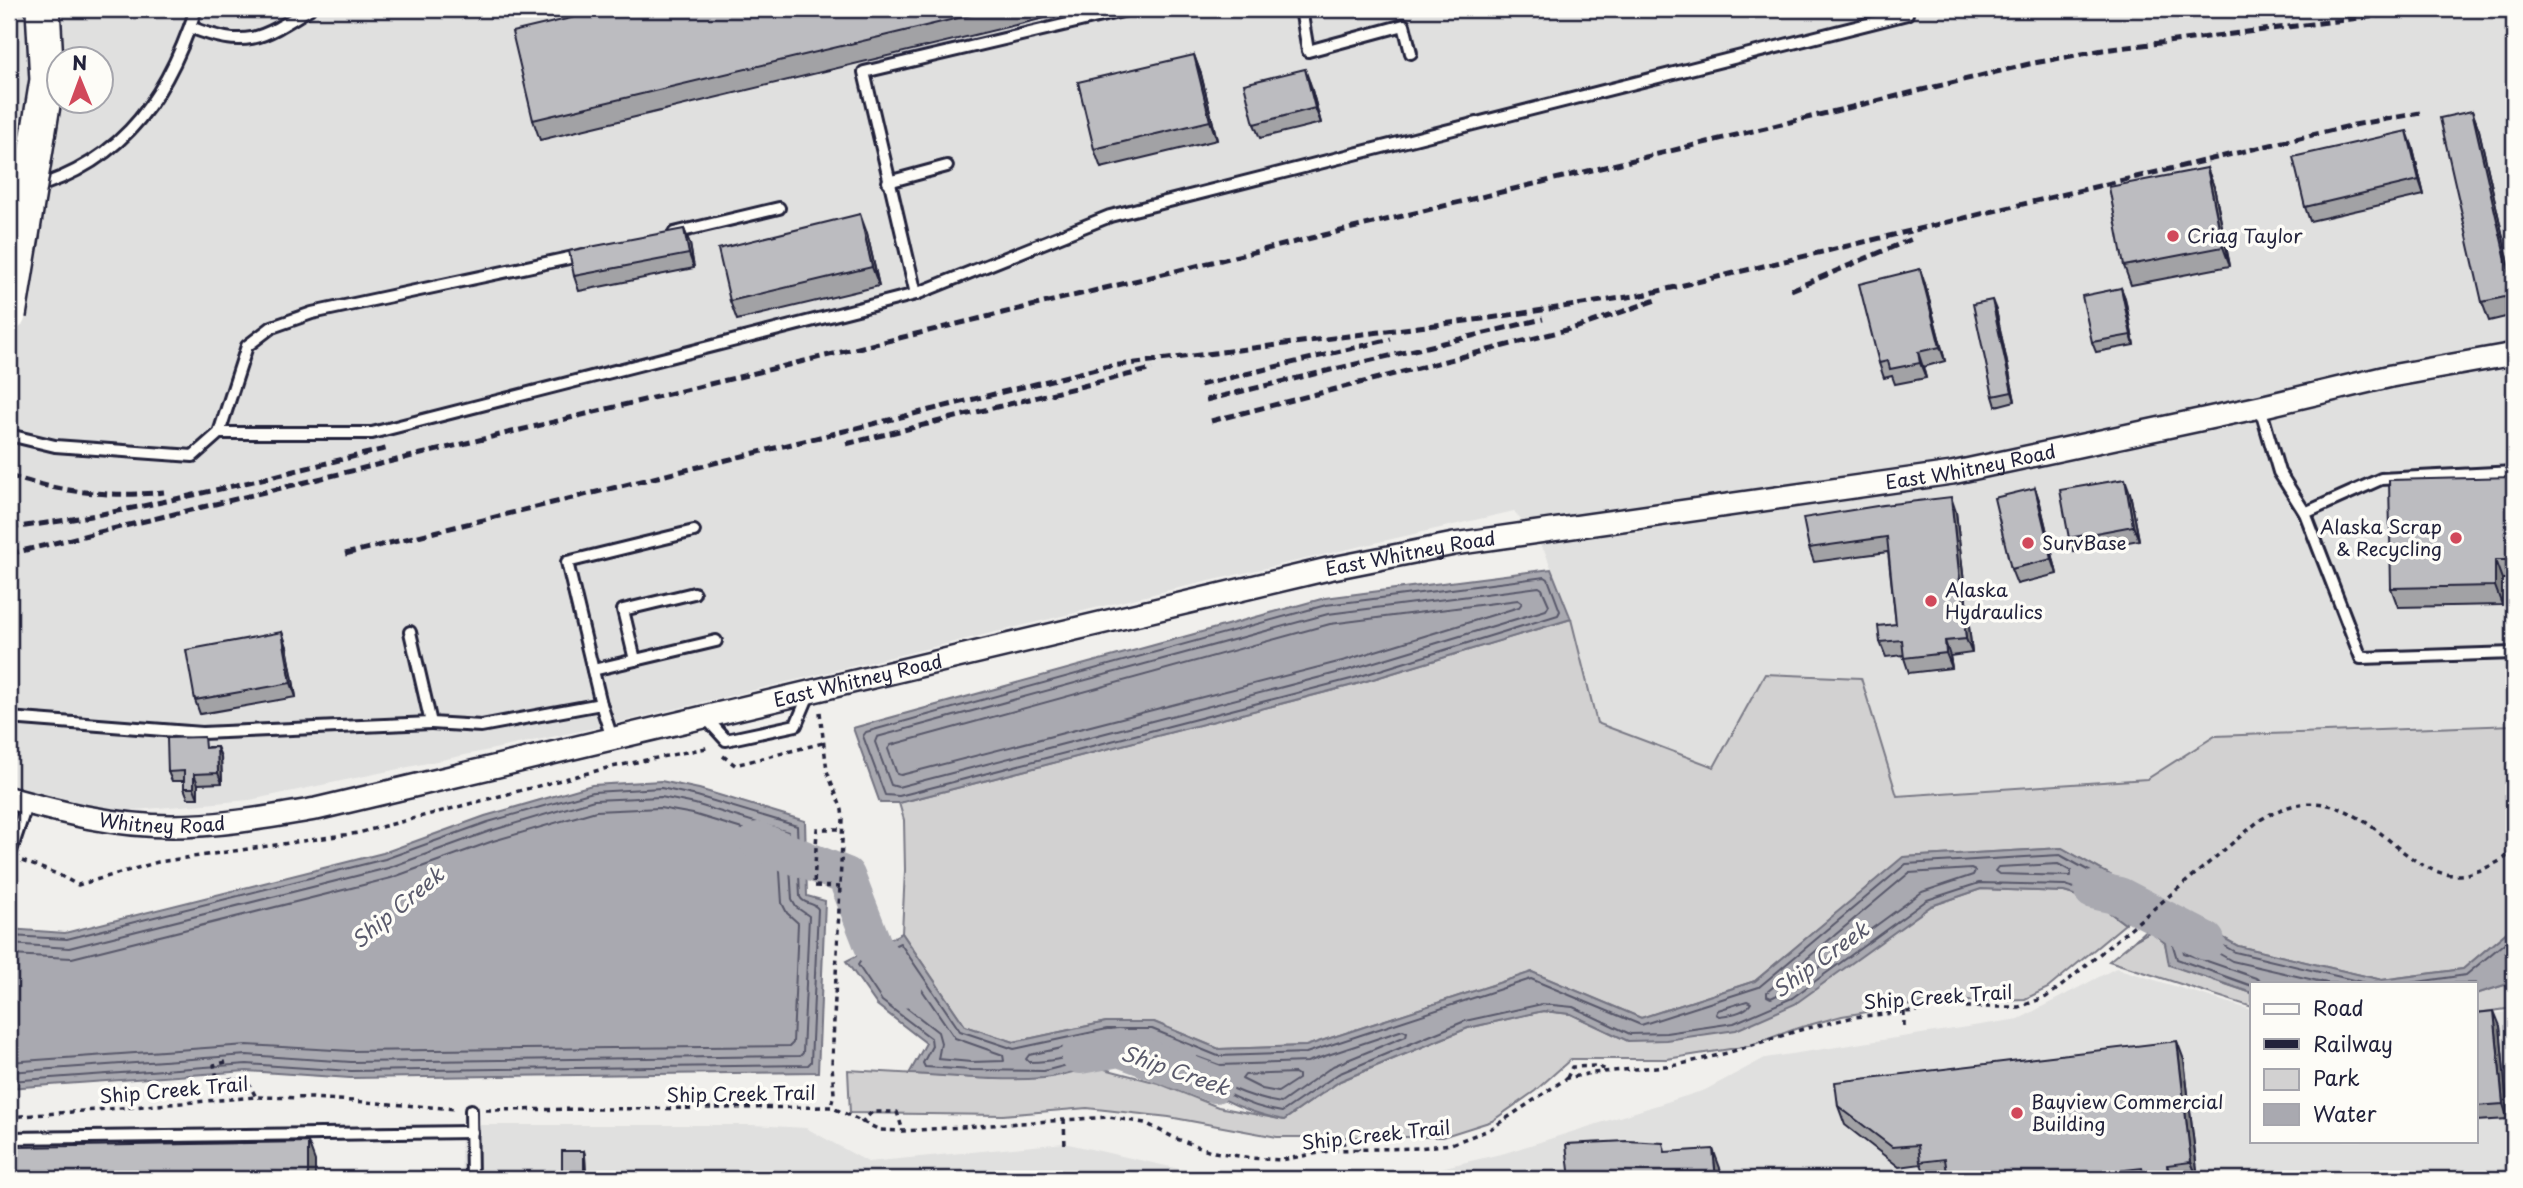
<svg xmlns="http://www.w3.org/2000/svg" width="2523" height="1188" viewBox="0 0 2523 1188" font-family="'Playpen Sans',sans-serif">
  <style>
    .built { fill: #e0e0df; fill-rule: evenodd }
    .green { fill: #d2d1d1; stroke: #7a7a86; stroke-width: 2 }
    .water { fill: #a9a9b0; stroke: #737381; stroke-width: 2 }
    .lines { fill: none; stroke-linecap: round; stroke-linejoin: round }
    .shore { stroke: #58586a; stroke-width: 2 }
    .river { stroke: #a9a9b0; stroke-width: 38 }
    .service-casing { stroke: #22223b; stroke-width: 16 }
    .minor-casing { stroke: #22223b; stroke-width: 26 }
    .path { stroke: #22223b; stroke-width: 3.5; stroke-dasharray: 5 5; stroke-linecap: butt }
    .service { stroke: #fdfcf7; stroke-width: 10 }
    .minor { stroke: #fdfcf7; stroke-width: 21 }
    .rail { stroke: #22223b; stroke-width: 5; stroke-dasharray: 10 5; stroke-linecap: butt }
    .primary-bridge-casing { stroke: #22223b; stroke-width: 38; stroke-linecap: butt }
    .primary-bridge { stroke: #fdfcf7; stroke-width: 33 }
    .wall { fill: #a2a2a5; stroke: #22223b; stroke-width: 2 }
    .shaded-wall { fill: #848486; stroke: #22223b; stroke-width: 2 }
    .building { fill: #bcbcc0; stroke: #22223b; stroke-width: 2 }
    .poi-dot { fill: #d1495b; stroke: #fdfcf7; stroke-width: 2.5 }
    .labels { text-anchor: middle; stroke-width: 7; stroke-linejoin: round; paint-order: stroke }
    .poi-label { font-size: 19px; fill: #22223b; stroke: #fdfcf7; text-anchor: start }
    .street-label { font-size: 19px; fill: #22223b; stroke: #fdfcf7 }
    .water-label { font-size: 21px; font-style: italic; fill: #58586a; stroke: #fdfcf7 }
  </style>
  <rect width="100%" height="100%" fill="#f0efec"/>
  <filter id="ink" filterUnits="userSpaceOnUse"><feTurbulence type="fractalNoise" baseFrequency=".0143" numOctaves="2"/><feDisplacementMap in="SourceGraphic" scale="14" xChannelSelector="R" yChannelSelector="G"/><feConvolveMatrix kernelMatrix="1 2 1 2 8 2 1 2 1" color-interpolation-filters="sRGB"/></filter>
  <g filter="url(#ink)">
    <g class="built">
      <path d="M9,9h2505v716l-299,11 -68,43 -250,17 -36,-118 -147,89 -117,-44 -26,-104 -26,-67 -31,-41 -348,80 -566,136 -350,73 -172,15 -69,-32zM60,60h42v42h-42z"/>
      <path d="M2116,968l136,42v131h224v-125l38,-5v168h-1146l34,-2 103,-24 200,-63 60,-32 254,-39z"/>
      <path d="M460,1125h292l54,3 62,34 196,-19 160,36h-762z"/>
    </g>
    <g class="green">
      <path d="M1571,619l26,104 117,44 51,-93 96,4 36,118 250,-17 68,-43 299,-11v201l-51,43 -81,11 -144,-34 -176,-98 -158,9 -149,124 -114,37 -109,-46 -226,74 -87,3 -65,-27h-48l-92,20 -49,-16 -63,-93 3,-63 -1,-50 -5,-17 454,-118z"/>
      <path d="M1981,889l83,3 30,9 31,23 -77,64 -23,11 -101,4 -82,13 -44,12 -49,18 -82,13h-96l-36,32 -43,30 -50,16h-165l-108,-20 -82,-9 -84,7 -153,-2 -2,-43 122,7 74,1 49,-12 65,17 60,24 66,13 56,-39 128,-53 75,-17 28,3 57,27 258,-104 45,-31z"/>
      <path d="M2151,931l14,12 5,22 82,28v14l-143,-46 26,-21z"/>
      <path d="M2514,982v26l-38,5v-19z"/>
    </g>
    <g class="water">
      <path d="M1551,569l20,50 -218,66 -454,118h-19l-27,-75 472,-130z"/>
      <path d="M661,781l38,8 106,32 2,75 18,5 -7,171 -468,6 -103,-7 -238,17v-159l56,4 318,-80 102,-37 107,-31z"/>
      <path d="M2062,848l87,49 -24,27 -31,-23 -30,-9 -83,-3 -50,17 -136,98 -59,26 -70,10 -38,1 -57,-27 -28,-3 -75,17 -128,53 -56,39c-60,-12 -92,-40 -142,-72 -32,11 -65,26 -98,30 -44,4 -91,-2 -135,-4l17,-31 -49,-38 -31,-44 56,-28 63,93 49,16 92,-20h48l65,27 87,-3 226,-74 109,46 114,-37 148,-124z"/>
      <path d="M2169,908l69,38 144,34 81,-11 51,-43v56l-38,12v-11h-224v10l-83,-28 -4,-22 -14,-12 -16,9z"/>
    </g>
    <g class="lines">
      <g class="shore">
        <path d="M1545,577l3,2 12,32 -2,4 -207,64 -452,117 -14,-1 -22,-59 3,-4 460,-127z"/>
        <path d="M1539,587l3,2 7,16 -3,5 -198,60 -450,117 -7,-2 -16,-43 2,-5 451,-123z"/>
        <path d="M1518,600l4,3 -3,4 -173,53 -445,115 -4,-1 -9,-25 3,-4 439,-121z"/>
        <path d="M2060,855l75,41 1,5 -13,13 -26,-19 -32,-10 -86,-2 -52,17 -135,98 -58,25 -68,10 -36,1 -57,-27 -31,-3 -77,17 -127,53 -56,38c-63,-10 -87,-46 -139,-71l-52,18 -47,12 -73,-1 -46,-3 -2,-4 9,-17 -1,-8 -49,-37 -24,-36 2,-3 40,-19 60,88 54,18 93,-20h45l66,27 88,-3 225,-74 110,46 118,-38 147,-123z"/>
        <path d="M2058,864l13,7v5l-72,-2 -4,-3 3,-4z"/>
        <path d="M1971,869l4,2 -2,4 -51,17 -134,98 -17,8 -4,-2v-4l142,-119z"/>
        <path d="M9,936l58,3 318,-80 103,-37 105,-30 68,-4 36,8 100,30 3,71c4,8 14,5 18,12l-7,153 -3,3 -457,6 -104,-7 -238,17"/>
        <path d="M9,944l60,4 319,-80 102,-37 104,-31 67,-3 34,7 93,28 4,68 4,7 13,9 -6,137 -3,3 -449,6 -104,-7 -238,17"/>
        <path d="M895,954l3,1 57,83 48,17 1,6 -33,1 -33,-3 3,-16 -3,-11 -49,-38 -18,-24 2,-5z"/>
        <path d="M9,955l63,3 319,-80 102,-37 103,-30 64,-3 33,6 85,26 4,63 5,10 11,10 -5,120 -3,3 -439,5 -104,-6 -238,17"/>
        <path d="M892,967l18,22 -1,5c-10,-2 -21,-14 -22,-24z"/>
        <path d="M2263,983l-7,-5 -72,-25 -4,-17 5,-2 47,27 95,22"/>
        <path d="M2410,983l56,-8 48,-40"/>
        <path d="M2252,986l-75,-27 -6,-20 -11,-9v-4l12,-9 63,35 131,31"/>
        <path d="M1747,1001l4,2c-5,9 -21,12 -32,13l-3,-2 2,-4z"/>
        <path d="M1403,1030l4,2 -1,4 -73,30 -52,37c-31,-5 -67,-19 -88,-42l4,-4 22,8 88,-3z"/>
        <path d="M1099,1040l3,2v4c-22,9 -49,16 -73,16l-3,-3 3,-4z"/>
        <path d="M1295,1073l3,2v4l-20,13 -16,-3 -20,-10 3,-4z"/>
      </g>
      <g class="river">
        <path d="M758,841l88,35 28,72 29,41"/>
        <path d="M2093,890l26,6 87,45"/>
        <path d="M1080,1055l39,-7 96,36"/>
      </g>
      <defs>
        <g id="service">
          <path d="M1301,9l7,42 96,-26 7,28"/>
          <path d="M190,27c56,22 70,13 119,-18"/>
          <path d="M888,182l59,-16"/>
          <path d="M9,194c105,-22 155,-87 187,-185"/>
          <path d="M674,233l105,-25"/>
          <path d="M916,294l-52,-222 267,-63"/>
          <path d="M2260,407l19,65 26,41 56,145 153,-5"/>
          <path d="M219,433h153l544,-139 194,-78 797,-202"/>
          <path d="M9,435l46,11 138,10 26,-23 28,-87 25,-19 40,-14 271,-58"/>
          <path d="M2305,513l76,-34 133,-7"/>
          <path d="M410,632l21,91 50,3 120,-22 11,34"/>
          <path d="M635,660l-12,-50 71,-17"/>
          <path d="M593,670l123,-29"/>
          <path d="M601,704l-34,-142 127,-31"/>
          <path d="M704,716l22,24 70,-15 14,-33"/>
          <path d="M9,718l193,15 229,-10"/>
          <path d="M9,857l18,-54"/>
          <path d="M471,1110l1,69"/>
          <path d="M9,1138l463,-6"/>
        </g>
        <g id="minor">
          <path id="s1" d="M9,798c53,15 107,28 163,28 49,0 97,-9 144,-17l1012,-240 126,-25 498,-71 308,-66 131,-31 123,-22"/>
        </g>
      </defs>
      <use href="#service" class="service-casing"/>
      <use href="#minor" class="minor-casing"/>
      <g class="path">
        <path d="M820,712l7,59 15,39 1,9 -11,246 2,29 -3,12"/>
        <path d="M723,756l12,9 88,-22"/>
        <path d="M22,861l35,13 21,11 80,-23 200,-29 249,-65 104,-21"/>
        <path d="M840,887l-26,-1 3,-57h25"/>
        <path d="M1904,1011v17"/>
        <path d="M226,1062l-12,3 4,17 18,-4 14,8 6,11"/>
        <path d="M1567,1078l5,-11 24,-1 11,4"/>
        <path d="M486,1110l345,-3 49,23 23,1 206,-14 36,6 32,16 37,13 37,6 30,2 54,-10 84,-2 32,-4 38,-14 78,-52 25,-5 85,-8 50,-12 73,-23 54,-13 102,-10h63l27,-10 13,-9 201,-168c56,-34 92,-12 136,26 16,13 36,28 58,29 20,1 44,-12 60,-23"/>
        <path d="M9,1117l247,-20 56,1 145,11"/>
        <path d="M1064,1119l1,28"/>
        <path d="M861,1123l11,-11h25l6,19"/>
        <path d="M1335,1150l3,-7h16l5,7"/>
      </g>
      <use href="#service" class="service"/>
      <use href="#minor" class="minor"/>
      <g class="rail">
        <path d="M1791,290l123,-52"/>
        <path d="M1638,296l716,-171 66,-12"/>
        <path d="M1200,385l191,-46"/>
        <path d="M1206,400l337,-81"/>
        <path d="M1211,421l367,-94 81,-28"/>
        <path d="M846,444l306,-75"/>
        <path d="M9,476c51,16 102,22 155,16"/>
        <path d="M9,528c128,-15 254,-50 380,-80"/>
        <path d="M9,554l2020,-490 74,-14 329,-41"/>
        <path d="M345,554l759,-187 386,-49 158,-24"/>
      </g>
      <defs>
        <path id="primary-bridge" d="M9,315l38,-235 -4,-71"/>
      </defs>
      <use href="#primary-bridge" class="primary-bridge-casing"/>
      <use href="#primary-bridge" class="primary-bridge"/>
    </g>
    <g class="wall">
      <path d="M609,9h473l-542,131 -7,-20z"/>
      <path d="M1194,55l7,19 16,66 -116,28 -7,-19z"/>
      <path d="M1310,83l11,40 -61,15 -6,-14z"/>
      <path d="M2472,111l7,19 35,156v29l-25,6 -7,-19z"/>
      <path d="M2412,145l12,50 -114,26 -5,-14z"/>
      <path d="M2207,168l7,19 16,79 -99,19 -7,-19z"/>
      <path d="M684,229l6,15 4,24 -115,23 -5,-15z"/>
      <path d="M867,233l12,53 -142,34 -7,-19z"/>
      <path d="M1925,284l20,77 -22,6 3,11 -31,6 -3,-8 -8,2 -5,-15z"/>
      <path d="M2121,288l4,10 9,47 -38,7 -4,-10z"/>
      <path d="M1996,310l19,91 -19,5 -3,-10z"/>
      <path d="M2514,477v102h-12v26l-104,2 -7,-19z"/>
      <path d="M2035,488l5,15 17,71 -40,10 -6,-15z"/>
      <path d="M2130,493l9,47 -65,12 -5,-14z"/>
      <path d="M1956,512l16,141 -22,3 2,12 -43,5 -6,-18 -17,2 -6,-15 16,-18 -8,-72 -74,10 -5,-14z"/>
      <path d="M282,632l5,15 9,50 -96,17 -5,-14z"/>
      <path d="M208,747h9l4,10 1,26 -24,1v14h-10l-4,-10v-7h-12l-4,-9z"/>
      <path d="M2476,1013l24,13 8,93 -32,2z"/>
      <path d="M2184,1060l14,119 -250,-1 -21,1 -6,-15 -22,3 -54,-42 -7,-19z"/>
      <path d="M584,1151l1,5 1,21h-22l-2,-5z"/>
    </g>
    <g class="shaded-wall">
      <path d="M1194,55l7,19 16,66 -7,-19z"/>
      <path d="M1305,69l5,14 11,40 -6,-15z"/>
      <path d="M2472,111l7,19 35,156v11z"/>
      <path d="M2407,131l5,14 12,50 -5,-15z"/>
      <path d="M2207,168l7,19 16,79 -7,-19z"/>
      <path d="M860,214l7,19 12,53 -7,-19z"/>
      <path d="M684,229l6,15 4,24 -5,-14z"/>
      <path d="M1920,269l5,15 20,77 -5,-14z"/>
      <path d="M2121,288l4,10 9,47 -3,-10z"/>
      <path d="M1992,300l4,10 19,91 -3,-9z"/>
      <path d="M1918,352l5,15 3,11 -6,-15z"/>
      <path d="M2125,479l5,14 9,47 -6,-14z"/>
      <path d="M2035,488l5,15 17,71 -5,-15z"/>
      <path d="M1951,497l5,15 16,141 -6,-14z"/>
      <path d="M2495,560l7,19v26l-7,-19z"/>
      <path d="M282,632l5,15 9,50 -5,-14z"/>
      <path d="M1945,641l5,15 2,12 -6,-15z"/>
      <path d="M217,747l4,10 1,26 -4,-10z"/>
      <path d="M194,774l4,10v14l-4,-10z"/>
      <path d="M2494,1011l6,15 8,93 -5,-15z"/>
      <path d="M2177,1041l7,19 14,119 -7,-17z"/>
      <path d="M308,1142l7,19v18h-7z"/>
      <path d="M1713,1149l7,19 1,11h-5z"/>
      <path d="M584,1151l1,5 1,21 -2,-5z"/>
      <path d="M2167,1165l5,14h-2z"/>
    </g>
    <g class="building">
      <path d="M609,9h387l-463,111 -21,-88z"/>
      <path d="M1194,55l16,66 -116,28 -16,-67z"/>
      <path d="M1305,69l10,39 -61,16 -10,-40z"/>
      <path d="M2472,111l42,184 -32,7 -42,-184z"/>
      <path d="M2407,131l12,49 -114,27 -12,-50z"/>
      <path d="M2207,168l16,79 -99,19 -15,-79z"/>
      <path d="M860,214l12,53 -142,34 -12,-52z"/>
      <path d="M684,229l5,25 -115,22 -5,-25z"/>
      <path d="M1920,269l20,78 -22,5 2,11 -30,6 -2,-8 -9,2 -20,-79z"/>
      <path d="M2121,288l10,47 -39,7 -10,-46z"/>
      <path d="M1992,300l20,92 -19,4 -20,-92z"/>
      <path d="M2514,477v83h-19v26l-104,2 -2,-108z"/>
      <path d="M2125,479l8,47 -64,12 -9,-48z"/>
      <path d="M2035,488l17,71 -41,10 -17,-71z"/>
      <path d="M1951,497l15,142 -21,2 1,12 -42,5 -2,-18 -22,2 -2,-16 18,-2 -9,-87 -78,11 -6,-30 80,-13z"/>
      <path d="M282,632l9,51 -96,17 -9,-50z"/>
      <path d="M204,737l1,11 12,-1 1,26 -24,1v14h-10v-17l-16,1 -1,-34z"/>
      <path d="M2494,1011l9,93 -27,2v-93z"/>
      <path d="M2177,1041l14,121 -24,3 1,9 -24,3 -2,-9 -69,8v3h-125l-3,-20 -25,3 -2,-17 -26,2 -54,-41 -3,-24z"/>
      <path d="M1627,1141l36,2 2,9 48,-3 3,30h-146l-4,-35z"/>
      <path d="M308,1142v37h-290l-1,-32z"/>
      <rect x="562" y="1151" width="22" height="21"/>
    </g>
  </g>
  <g class="poi-dot">
    <circle cx="2173" cy="236" r="7"/>
    <circle cx="2456" cy="538" r="7"/>
    <circle cx="2028" cy="543" r="7"/>
    <circle cx="1931" cy="601" r="7"/>
    <circle cx="2017" cy="1113" r="7"/>
  </g>
  <g class="labels">
    <g class="poi-label">
      <text x="2187" y="243">Criag Taylor</text>
      <text x="2442" y="534" text-anchor="end">Alaska Scrap<tspan x="2442" dy="22">&amp; Recycling</tspan></text>
      <text x="2042" y="550">SurvBase</text>
      <text x="1945" y="597">Alaska<tspan x="1945" dy="22">Hydraulics</tspan></text>
      <text x="2031" y="1109">Bayview Commercial<tspan x="2031" dy="22">Building</tspan></text>
    </g>
    <g class="street-label">
      <text dy="7" stroke="none"><textPath href="#s1" startOffset="2002">East Whitney Road</textPath></text>
      <text dy="7" stroke="none"><textPath href="#s1" startOffset="1435">East Whitney Road</textPath></text>
      <text dy="7" stroke="none"><textPath href="#s1" startOffset="868">East Whitney Road</textPath></text>
      <text dy="7" stroke="none"><textPath href="#s1" startOffset="156">Whitney Road</textPath></text>
      <text transform="translate(1938 997) rotate(-4)" y="7">Ship Creek Trail</text>
      <text transform="translate(174 1090) rotate(-5)" y="7">Ship Creek Trail</text>
      <text transform="translate(741 1094) rotate(-1)" y="7">Ship Creek Trail</text>
      <text transform="translate(1376 1135) rotate(-6)" y="7">Ship Creek Trail</text>
    </g>
    <g class="water-label">
      <text transform="translate(398 908) rotate(-40)" y="7">Ship Creek</text>
      <text transform="translate(1821 960) rotate(-36)" y="7">Ship Creek</text>
      <text transform="translate(1175 1071) rotate(19)" y="7">Ship Creek</text>
    </g>
  </g>
  <rect width="2523" height="1188" fill="none" stroke="#fdfcf7" stroke-width="35"/>
  <rect x="18" y="18" width="2488" height="1153" fill="none" stroke="#22223b" stroke-width="2.5" filter="url(#ink)"/>
  <rect x="2250" y="982" width="228" height="161" fill="#fdfcf7" stroke="#a5a5ac" stroke-width="2"/>
  <rect x="2264" y="1004" width="35" height="10" fill="#fdfcf7" stroke="#a5a5ac" stroke-width="2"/>
  <text x="2313" y="1016" font-size="21" fill="#22223b">Road</text>
  <rect x="2264" y="1039" width="35" height="10" fill="#22223b" stroke="#a5a5ac" stroke-width="2"/>
  <text x="2313" y="1052" font-size="21" fill="#22223b">Railway</text>
  <rect x="2264" y="1069" width="35" height="21" fill="#d2d1d1" stroke="#a5a5ac" stroke-width="2"/>
  <text x="2313" y="1086" font-size="21" fill="#22223b">Park</text>
  <rect x="2264" y="1104" width="35" height="21" fill="#a9a9b0" stroke="#a5a5ac" stroke-width="2"/>
  <text x="2313" y="1122" font-size="21" fill="#22223b">Water</text>
  <g transform="translate(80 80) rotate(359)"><circle r="33" fill="#fdfcf7" stroke="#a5a5ac" stroke-width="2"/>
  <path d="M0-5L12 26L0 18L-12 26Z" fill="#d1495b"/>
  <text y="-10" font-size="19" font-weight="bold" text-anchor="middle" fill="#22223b">N</text>
  </g>
</svg>
